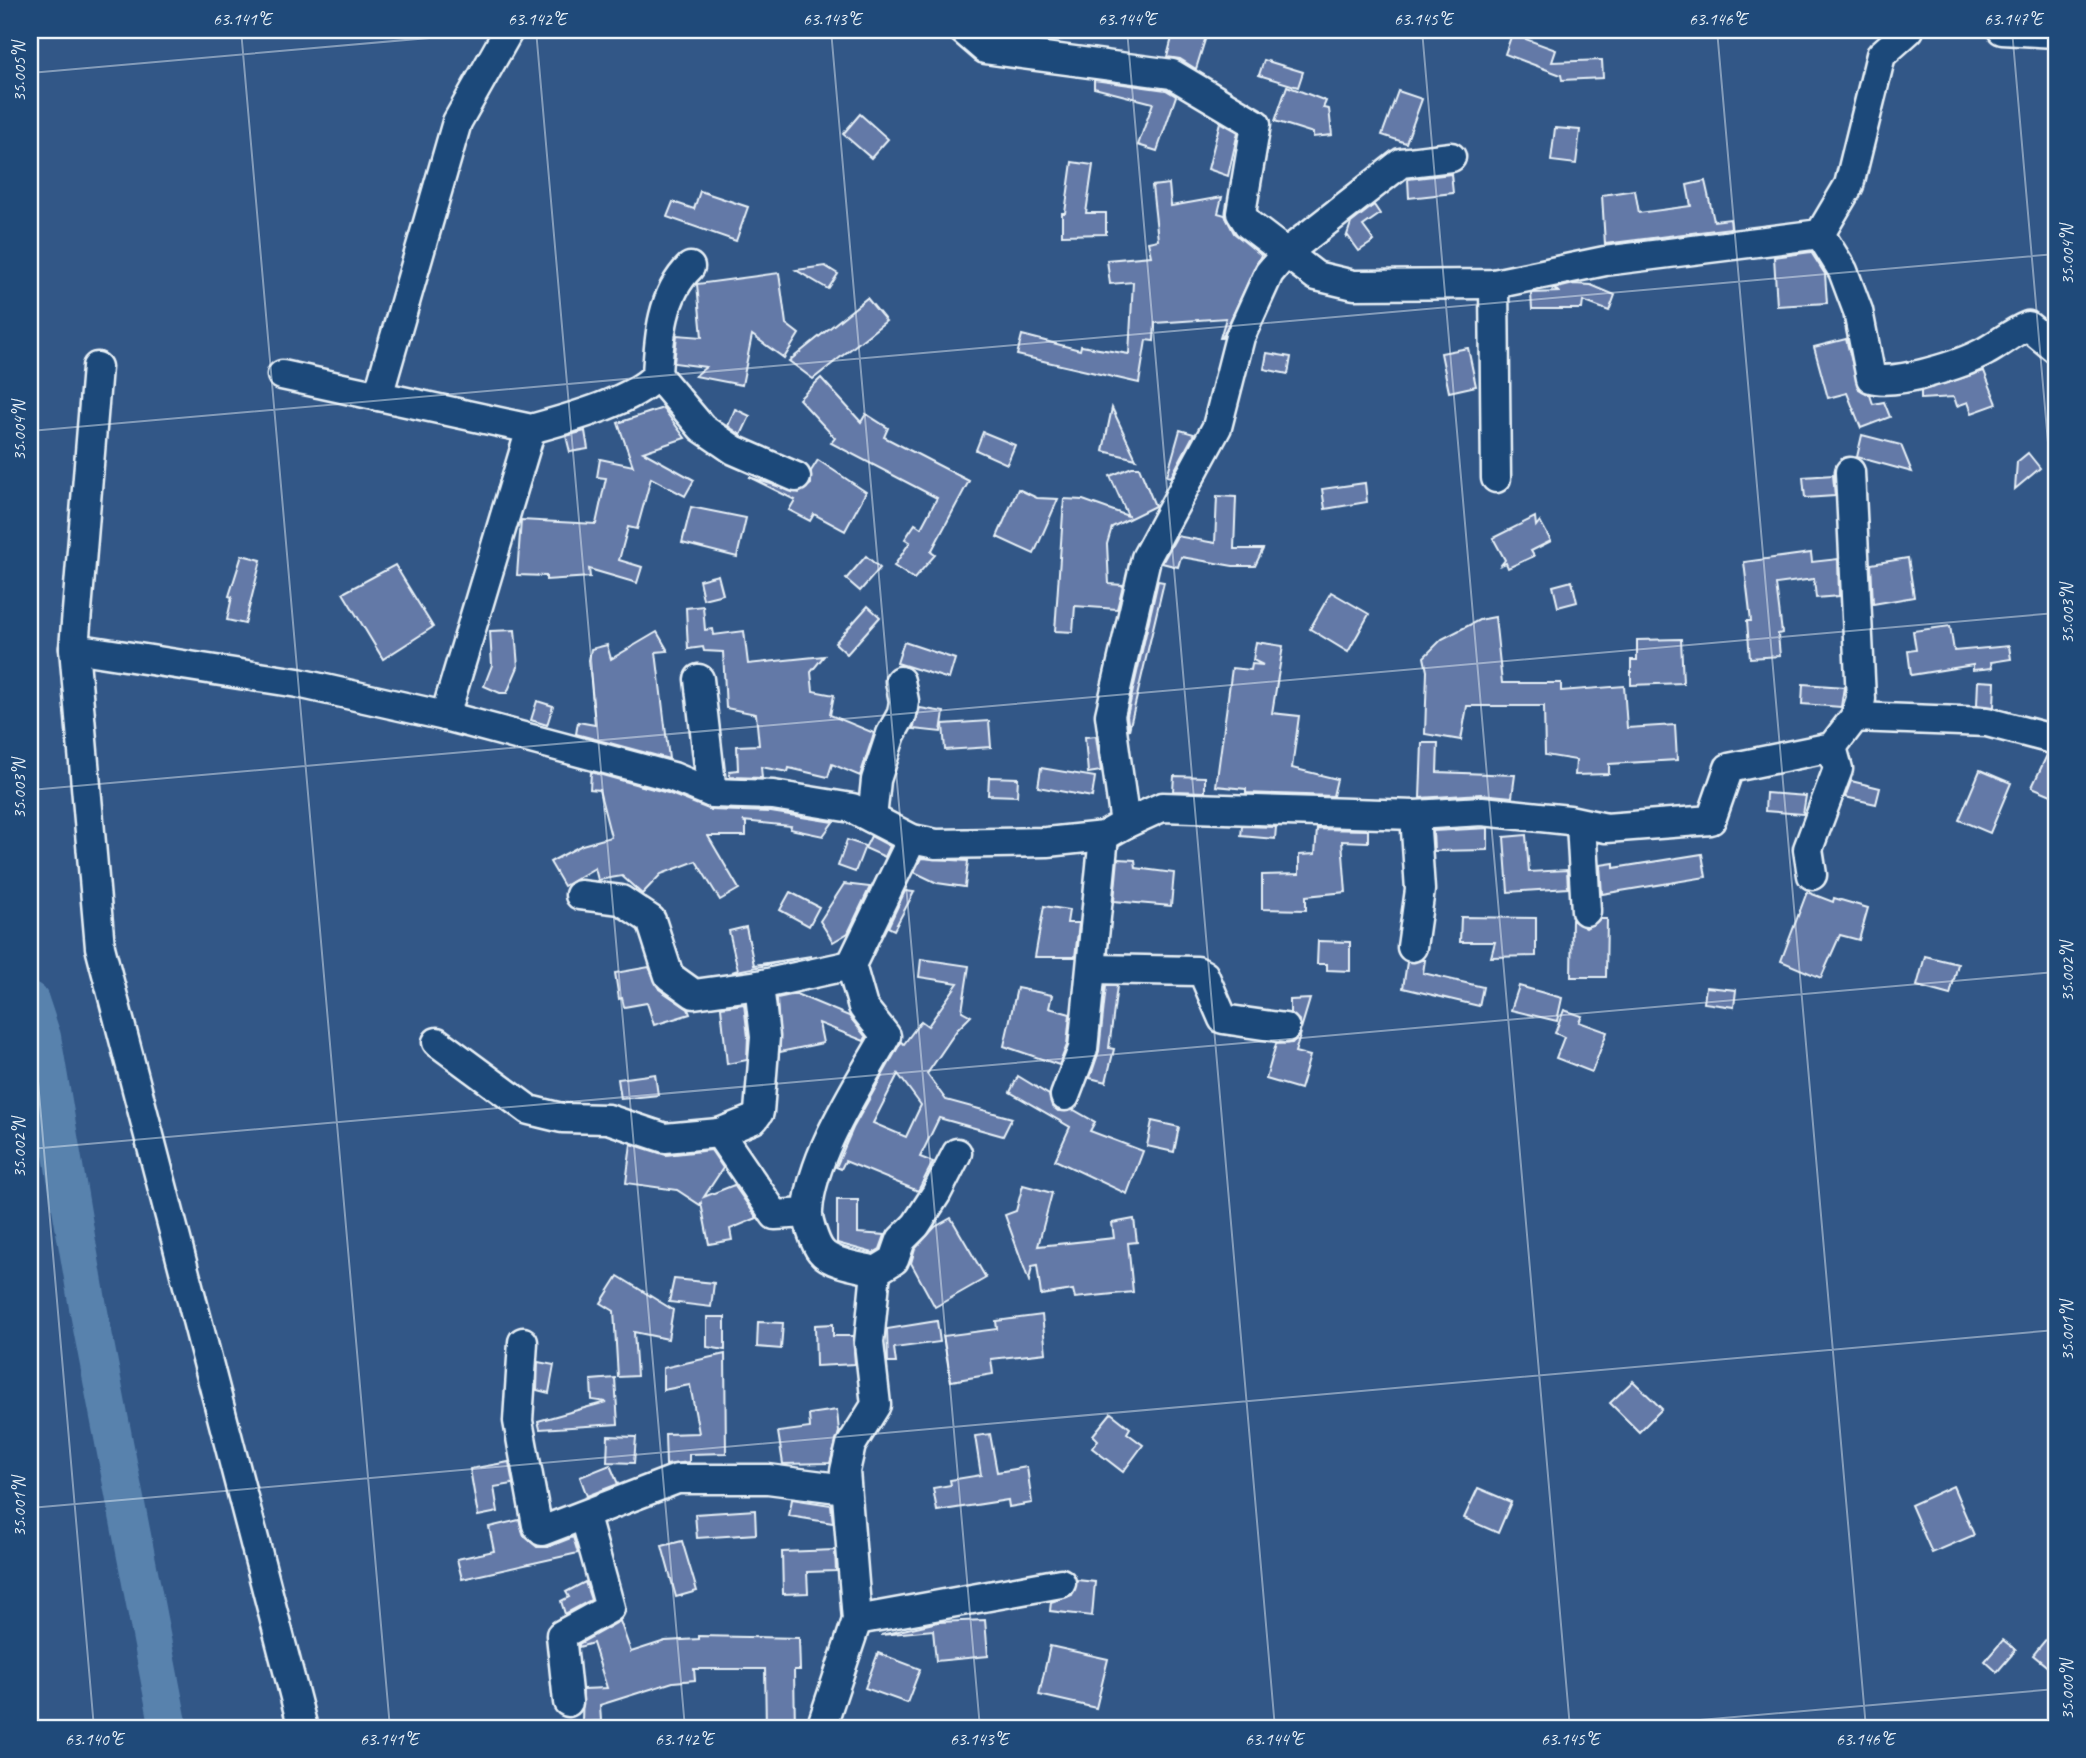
<svg xmlns="http://www.w3.org/2000/svg" width="2086" height="1758" viewBox="0 0 2086 1758" font-family="Caveat,sans-serif">
  <style>
    .lines { fill: none; stroke-linecap: round; stroke-linejoin: round }
    .river { stroke: #5882ad; stroke-width: 38 }
    .building { fill: #6479a7; stroke: #e8f1f8; stroke-width: 2; fill-rule: evenodd }
    .minor-casing { stroke: #e8f1f8; stroke-width: 33 }
    .minor { stroke: #1f4a7a; stroke-width: 28 }
    .ticks { fill: none; stroke: #e8f1f8; stroke-width: 2; stroke-opacity: 0.45 }
    .neatline { fill: none; stroke: #e8f1f8; stroke-width: 2.5 }
    .ticks-label { font-size: 18px; text-anchor: middle; fill: #e8f1f8 }
  </style>
  <rect width="100%" height="100%" fill="#325787"/>
  <filter id="ink" filterUnits="userSpaceOnUse"><feTurbulence type="fractalNoise" baseFrequency=".0143" numOctaves="2"/><feDisplacementMap in="SourceGraphic" scale="14" xChannelSelector="R" yChannelSelector="G"/><feConvolveMatrix kernelMatrix="1 2 1 2 8 2 1 2 1" color-interpolation-filters="sRGB"/></filter>
  <g filter="url(#ink)">
    <g class="lines">
      <path class="river" d="M30,1001l12,36 46,270 81,421"/>
    </g>
    <g class="building">
      <path d="M1174,30h34l-12,39 -16,-10 -13,-2z"/>
      <path d="M1512,34l44,16 -4,12 50,-2 1,18 -41,2 -1,-5 -56,-21z"/>
      <path d="M1264,60l39,12 -5,15 -39,-12z"/>
      <path d="M1094,80l72,10 10,6 -19,55 -19,-6 15,-42 -59,-15z"/>
      <path d="M1287,86l39,15 -3,7 6,1 3,26 -19,2v-4l-38,-12z"/>
      <path d="M1398,91l24,8 -16,44 -24,-8z"/>
      <path d="M860,114l28,25 -17,19 -28,-24z"/>
      <path d="M1220,122l18,10 -10,44 -20,-7z"/>
      <path d="M1555,128l25,2 -4,34 -25,-3z"/>
      <path d="M1072,162l21,3 -7,48h20v21l-44,1v-22h3z"/>
      <path d="M1451,174l2,19 -44,5 -1,-19z"/>
      <path d="M1705,181l9,40 16,-2 1,9 -126,16 -3,-49 33,-5 4,23 52,-7 -4,-21z"/>
      <path d="M1169,184l2,22 51,-9 -4,16 7,2 9,18 27,22 -39,83h-2l6,-20 -71,5 -1,18 -8,-1 -7,43 -122,-28 5,-20 58,15 1,-4 48,8 4,-72 -23,2 -3,-24 44,-4 -3,-14 10,-2 -6,-54z"/>
      <path d="M700,191l48,16 -12,34 -69,-24 6,-15 21,7z"/>
      <path d="M1374,205l6,9 -17,12 11,15 -15,10 -11,-15 -2,2 5,-15z"/>
      <path d="M1811,252l14,22 2,29 -50,3 -3,-49z"/>
      <path d="M825,266l13,8 -10,15 -32,-19z"/>
      <path d="M779,273l7,51 13,10 -15,24 -32,-23 -10,50 -47,-9 11,-9 -32,-4 3,-28 25,2 -5,-53z"/>
      <path d="M1574,284l17,1 24,10 -6,16 -26,-10 -1,8h-50l-1,-16 29,-1 -7,-3z"/>
      <path d="M867,298l19,23 -73,58 -24,-18z"/>
      <path d="M1846,339l13,50 11,6 3,9 11,-2 6,15 -29,11 -14,-35 -19,5 -14,-51z"/>
      <path d="M1468,348l8,38 -27,6 -8,-39z"/>
      <path d="M1267,353l24,4 -3,17 -24,-5z"/>
      <path d="M1984,371l13,33 -25,9 -4,-11 -11,4 -3,-9 -33,2v-8z"/>
      <path d="M821,378l40,44 5,-8 22,14 -4,9 85,44 -38,71 4,3 -21,24 -20,-13 16,-24 -5,-3 10,-15 6,4 16,-30 -106,-55 4,-5 -36,-39z"/>
      <path d="M663,408l22,30 -42,14 51,28 -9,16 -34,-18 -14,51 -9,-2 -9,33 23,7 -5,16 -48,-14 1,8 -44,3v-4l-29,-1 4,-55 75,4 10,-46 -9,-1 3,-18 33,7 -15,-43z"/>
      <path d="M1112,408l24,51 -33,-8z"/>
      <path d="M735,409l15,7 -9,19 -13,-9z"/>
      <path d="M1180,430l14,4 -23,43 -4,-1z"/>
      <path d="M585,431l3,18 -18,3 -4,-16z"/>
      <path d="M983,432l32,13 -8,19 -31,-14z"/>
      <path d="M1862,435l39,10 11,27 -55,-15z"/>
      <path d="M2028,453l12,15 -25,21 2,-27z"/>
      <path d="M818,460l48,32 -21,39 -31,-17 -4,7 -21,-11 6,-10 -46,-23 50,16 12,-9v-13z"/>
      <path d="M1132,467h7l16,39 -43,21 -5,17 2,40 14,1 -6,24 -42,-3 -2,26 -18,-1 9,-132 19,1 45,16 -18,-40z"/>
      <path d="M1833,475l2,21 -30,2 -2,-21z"/>
      <path d="M1365,483l2,19 -42,7 -3,-20z"/>
      <path d="M1018,489l19,9 21,1 -24,55 -37,-17z"/>
      <path d="M1217,496l19,1 -2,52h29l-8,17h-22l-52,-9 -3,10 -16,-4 15,-27 38,7z"/>
      <path d="M691,507l55,11 -9,39 -55,-14z"/>
      <path d="M1535,517l1,9 4,-5 11,20 -20,10 3,5 -26,12 -2,-5 -5,2 4,-5 -12,-22z"/>
      <path d="M1811,553l1,9 26,-3 1,37 -23,2 -2,-19 -38,5 6,49 -4,1 2,22 -30,2 -3,-37h4l-7,-59z"/>
      <path d="M242,555l19,5 -16,64 -18,-4 5,-23 -3,-1z"/>
      <path d="M866,556l14,12 -20,23 -14,-12z"/>
      <path d="M1908,558l6,39 -41,7 -2,-40z"/>
      <path d="M395,565l38,62 -50,32 -40,-66z"/>
      <path d="M718,575l5,19 -20,5 -4,-19z"/>
      <path d="M1158,581l6,1 -35,148 -2,-14z"/>
      <path d="M1572,581l5,21 -19,5 -5,-21z"/>
      <path d="M1331,592l38,22 -21,38 -38,-23z"/>
      <path d="M703,606l2,24 8,-1 1,6 30,-4 4,33 76,-8 -13,16 2,19 21,4 -4,20 44,18 -14,43 -28,-12 -4,13 -39,-9 -1,4 -27,-5 1,11 -32,-1 -1,-6 9,-1 -1,-24 22,-1 -3,-31 -30,-6 -3,-56 -19,-1 -1,-4 -15,2 -2,-41z"/>
      <path d="M868,606l12,11 -33,37 -12,-11z"/>
      <path d="M1495,617l7,66h59v8l63,-5 3,42 48,-3 2,35 -68,4v10l-34,1 1,-15 -31,-5 -1,-49h-77l-6,34 -36,-6 2,-63 -3,-14 18,-18 37,-19z"/>
      <path d="M1950,626l4,25 55,-5 2,13 -20,3 1,6 -19,2v-5l-62,10 -3,-24 8,-1 -3,-19z"/>
      <path d="M515,630l3,37 -11,26h-7l-16,-7 8,-21 -2,-34z"/>
      <path d="M657,632l11,19 -12,1 13,107 -93,-25 2,-12 17,3 -6,-65 2,-11 16,-4 4,14z"/>
      <path d="M1681,639l2,44 -52,2v-25h6v-20z"/>
      <path d="M904,642l51,17 -6,20 -52,-16z"/>
      <path d="M1256,642l27,4 -11,67 27,3 -7,52 45,11 -4,17 -87,-3v-4l-30,-3 16,-118 19,2 1,-6 11,1 -10,-5z"/>
      <path d="M1978,681l17,1 -1,25 -17,-2z"/>
      <path d="M1803,684l41,3 -3,20 -39,-3z"/>
      <path d="M537,701l16,5 -6,19 -16,-5z"/>
      <path d="M920,708l24,4 -3,20 -28,-3z"/>
      <path d="M989,721l2,26 -46,3 -2,-26z"/>
      <path d="M1096,736l5,35 -13,2 -3,-36z"/>
      <path d="M1422,743h16l-1,29 78,3 -3,22 -31,-3 -61,4z"/>
      <path d="M2047,755l9,1v41l-24,-10z"/>
      <path d="M1041,768l54,9 -3,20 -54,-10z"/>
      <path d="M1980,770l31,13 -21,50 -31,-13z"/>
      <path d="M591,772l77,21 43,17 60,2 62,10 -10,14 -33,-7 1,-3 -48,-5 3,2v13h-38l31,53 -19,11 -24,-39 -35,13 -19,20 -20,-18 -24,4 -3,-12 -31,18 -14,-24 32,-17 29,-8 -12,-47 -9,-1z"/>
      <path d="M1174,776l31,1v15l-32,-1z"/>
      <path d="M989,777l29,1 -1,18 -29,-1z"/>
      <path d="M1851,781l29,7 -4,16 -31,-7z"/>
      <path d="M1766,793l40,3 -3,18 -38,-3z"/>
      <path d="M1242,826l34,1 -1,12 -34,-3z"/>
      <path d="M1488,828v22l-54,1 -1,-20z"/>
      <path d="M1317,829l51,1v12l-26,-1 4,51 -40,4v14l-44,-1v-34l37,-1v-19l16,-1z"/>
      <path d="M1526,835l3,37 38,-2 1,18 -60,4 -4,-55z"/>
      <path d="M871,836l19,10 -5,11 -20,-9z"/>
      <path d="M847,840l18,6 -10,26 -17,-6z"/>
      <path d="M1702,854l4,23 -104,17 -2,-29 14,-2v5z"/>
      <path d="M921,858l47,3 -3,26 -28,-4 -23,-11z"/>
      <path d="M1118,859l17,1 1,8 38,5 -3,33 -57,-5z"/>
      <path d="M844,884l26,3 -22,46 -15,9 -13,-21z"/>
      <path d="M905,891l9,1 -20,38 -6,-3z"/>
      <path d="M790,892l29,15 -10,19 -29,-16z"/>
      <path d="M1807,892l26,10 1,-4 34,10 -9,32 -19,-5 -19,43 -40,-17z"/>
      <path d="M1044,906l25,4 -2,13h12l-4,34h-40z"/>
      <path d="M1461,917l75,1v38l-45,1 4,-15h-35z"/>
      <path d="M1600,919h7l-1,58h-35l1,-57 14,8z"/>
      <path d="M746,927l8,38 57,-9 -79,16 6,-2 -9,-39z"/>
      <path d="M1318,941l32,1v29l-23,-1v-6h-10z"/>
      <path d="M1925,956l33,8 -8,31 -33,-9z"/>
      <path d="M921,959l48,7 -7,45 9,5 -14,14 -30,44 19,26 66,18 -9,18 -64,-18 -19,39 13,5 -15,29 -73,-30 -4,8 -5,-2 17,-39 48,-86 3,2 17,-23 7,5 30,-43 -39,-6zM898,1074l23,31 -15,32 -33,-14z"/>
      <path d="M1422,960h3l-2,13 60,14 -4,19 -76,-18 4,-26z"/>
      <path d="M649,967l10,22 29,20 2,5 -36,11 -7,-22 -23,4 -2,-9 -3,1 -4,-26z"/>
      <path d="M1106,986h11l-8,62 5,1 -8,33 -16,-4 9,-27z"/>
      <path d="M1519,986l43,12 -5,23 -46,-11z"/>
      <path d="M1706,987l30,3 -2,17 -30,-4z"/>
      <path d="M1017,988l35,7 -3,13 21,6 -3,31 -8,20 -55,-19z"/>
      <path d="M796,994l53,22 17,21 -2,4 -45,-18 4,20 -43,9 -3,-54z"/>
      <path d="M1310,999l-9,30 -1,-8 -10,-8v-13z"/>
      <path d="M744,1004l4,33 -1,23 -20,4 -6,-57z"/>
      <path d="M1564,1010l18,6 -3,6 28,10 -15,40 -36,-14 8,-21 -9,-4z"/>
      <path d="M1301,1033l-6,19 15,4 -10,33 -34,-10 10,-35 16,-1z"/>
      <path d="M655,1074l3,21 -37,4 -3,-20z"/>
      <path d="M1018,1076l31,19 3,11 6,5 16,-1 21,12 -5,9 53,20 -16,43 -72,-34 15,-33 -60,-35z"/>
      <path d="M1152,1121l27,6 -5,25 -27,-6z"/>
      <path d="M631,1144l35,11 45,-5 12,18 -19,29 30,-12 23,33 -27,11 2,11 -23,4 -8,-41 -1,2 -23,-15 -51,-7z"/>
      <path d="M1023,1185l29,8 -14,53 76,-8 -2,-15 22,-4 3,23 -9,1 5,49 -58,6 -2,-8 -32,5 -4,-30 -5,1 -3,15 -24,-66 11,-4z"/>
      <path d="M837,1200h21v33l27,2 -5,14 -7,4 -36,-10z"/>
      <path d="M951,1218l35,60 -51,29 -24,-44 4,-14 20,-22z"/>
      <path d="M618,1276l55,34 -5,29 -34,-7 3,44 -19,1 -4,-66 -13,-8z"/>
      <path d="M674,1279l40,4 -3,24 -42,-5z"/>
      <path d="M1042,1315l4,38 -55,6 2,15 -42,7 -8,-45 54,-7 -1,-8z"/>
      <path d="M707,1317h18v33l-18,-3z"/>
      <path d="M937,1321l3,21 -46,6 2,15h-8l-1,-34z"/>
      <path d="M758,1322l25,1 -2,26 -24,-2z"/>
      <path d="M833,1324v12h20l2,28 -39,2 -1,-41z"/>
      <path d="M725,1354l1,99 -37,1v8l-23,3 -1,-31 34,-1 -9,-48 -27,5v-22z"/>
      <path d="M538,1362l16,3 -5,28 -12,-3z"/>
      <path d="M615,1378l3,46 -78,5 -2,-8 68,-19 -14,-2 -1,-20z"/>
      <path d="M1633,1381l29,28 -23,23 -29,-29z"/>
      <path d="M837,1410l2,22 -9,31 -47,1 -5,-32 32,-4 -1,-14z"/>
      <path d="M1111,1413l19,15 -3,5 16,12 -20,27 -31,-24 6,-8 -5,-5z"/>
      <path d="M990,1434l7,38 30,-5 5,36 -23,4 -1,-7 -71,11 -4,-23 18,-3 -1,-5 31,-5 -6,-39z"/>
      <path d="M608,1436l28,1 -2,26 -27,-1z"/>
      <path d="M509,1462l4,22 -19,3 4,25 -20,4 -8,-47z"/>
      <path d="M610,1465l8,19 -31,12 -7,-19z"/>
      <path d="M1953,1486l21,49 -42,18 -21,-48z"/>
      <path d="M1478,1488l33,14 -13,31 -34,-15z"/>
      <path d="M792,1499l39,6 2,18 -44,-7z"/>
      <path d="M755,1510l1,24 -59,4 -2,-24z"/>
      <path d="M519,1520l5,16 13,11h11l25,-10 5,16 -116,26 -5,-20 37,-8 -5,-24z"/>
      <path d="M682,1541l15,50 -21,6 -14,-51z"/>
      <path d="M835,1550l1,21 -29,1 1,21 -25,1 -1,-42z"/>
      <path d="M1077,1580l18,2 -3,34 -42,-5 1,-9 21,-7z"/>
      <path d="M585,1582l6,18 -26,14 -4,-13 8,-4 -3,-5z"/>
      <path d="M985,1620l3,36 -52,5 -3,-31 -52,5 57,-13z"/>
      <path d="M620,1621l11,31 34,-11 34,-2v-3l100,2 1,32h-6l1,58h-29l-1,-59h-71l1,11 -22,2 -73,23 1,16 -19,1 1,-33 24,-1 -14,-45 -14,4v-3z"/>
      <path d="M2056,1627v47l-23,-19z"/>
      <path d="M2003,1640l13,10 -19,22 -12,-11z"/>
      <path d="M1050,1646l58,13 -12,49 -57,-13z"/>
      <path d="M878,1653l42,16 -13,34 -42,-15z"/>
    </g>
    <g class="lines">
      <defs>
        <g id="minor">
          <path d="M963,30l22,19 187,25 84,50 -15,89 7,11 38,29 115,-90 50,-6"/>
          <path d="M1909,30l-28,25 -32,130 -29,49 -215,27 -111,23 -140,1 -38,-9 -30,-23 -17,20 -29,64 -23,90 -71,131 -36,157 15,109 37,-17 253,8 67,-4 87,9 37,8 105,-8 18,-52 103,-21 23,-30 132,5 69,18"/>
          <path d="M2002,30l54,3"/>
          <path d="M1820,234l23,37 15,40 13,67c24,8 92,-14 115,-27 15,-8 26,-19 42,-25l28,23"/>
          <path d="M1494,284l2,194"/>
          <path d="M97,367l-23,281 26,299 203,781"/>
          <path d="M282,375l249,54c36,-10 101,-27 126,-54 2,-38 5,-81 33,-108"/>
          <path d="M657,375l45,53 32,22 62,27"/>
          <path d="M378,396l79,-274 52,-92"/>
          <path d="M1850,472l11,227 -6,18"/>
          <path d="M74,648l224,35 147,33 228,61 39,16 61,2 79,13 60,31 24,5 111,-2 57,-6 21,-12"/>
          <path d="M699,679l13,114"/>
          <path d="M445,716l86,-287"/>
          <path d="M872,818l4,-38 15,-46 11,-20 2,-13 -4,-20"/>
          <path d="M1581,824l5,87"/>
          <path d="M1812,875l-4,-26 30,-80 -6,-22"/>
          <path d="M580,895l41,5 30,20 18,56 25,18 65,-9 92,-20"/>
          <path d="M1412,947l8,-57 -5,-75"/>
          <path d="M1093,969l104,2 7,4 19,44 62,9"/>
          <path d="M437,1042l92,68 33,8 46,1 57,19 54,-5 35,-14 5,-7 6,-75 -6,-52"/>
          <path d="M1065,1096l18,-47 21,-213"/>
          <path d="M719,1133l56,82 32,-2"/>
          <path d="M876,1271c-15,-4 -45,-7 -55,-20 -6,-7 -14,-31 -13,-40 3,-55 51,-127 78,-175l-23,-29 -12,-42 61,-126"/>
          <path d="M523,1342l-5,79 19,104 5,6 135,-52h91l78,10"/>
          <path d="M857,1620l204,-37"/>
          <path d="M568,1702l-7,-67 49,-27 -25,-91"/>
          <path d="M821,1728l36,-108 -12,-149 6,-26 25,-40 -7,-62 7,-72 18,-11 7,-20 15,-15 20,-31 21,-41"/>
        </g>
      </defs>
      <use href="#minor" class="minor-casing"/>
      <use href="#minor" class="minor"/>
    </g>
  </g>
  <path class="ticks" d="M241,30l149,1698M536,30l149,1698M831,30l149,1698M1127,30l148,1698M1422,30l148,1698M1717,30l149,1698M2012,30l44,504M30,73l490,-43M30,431l2026,-177M30,790l2026,-177M30,989l64,739M30,1149l2026,-177M30,1508l2026,-178M1609,1728l447,-39"/>
  <rect width="2086" height="1758" fill="none" stroke="#1f4a7a" stroke-width="77"/>
  <rect x="38" y="38" width="2010" height="1682" class="neatline"/>
  <g class="ticks-label">
    <text x="242" y="25">63.141°E</text>
    <text x="537" y="25">63.142°E</text>
    <text x="832" y="25">63.143°E</text>
    <text x="1127" y="25">63.144°E</text>
    <text x="1423" y="25">63.145°E</text>
    <text x="1718" y="25">63.146°E</text>
    <text x="2013" y="25">63.147°E</text>
    <text transform="translate(19 72) rotate(-90)" y="6">35.005°N</text>
    <text transform="translate(2067 255) rotate(-90)" y="6">35.004°N</text>
    <text transform="translate(19 431) rotate(-90)" y="6">35.004°N</text>
    <text transform="translate(2067 614) rotate(-90)" y="6">35.003°N</text>
    <text transform="translate(19 789) rotate(-90)" y="6">35.003°N</text>
    <text transform="translate(2067 972) rotate(-90)" y="6">35.002°N</text>
    <text transform="translate(19 1148) rotate(-90)" y="6">35.002°N</text>
    <text transform="translate(2067 1331) rotate(-90)" y="6">35.001°N</text>
    <text transform="translate(19 1507) rotate(-90)" y="6">35.001°N</text>
    <text transform="translate(2067 1690) rotate(-90)" y="6">35.000°N</text>
    <text x="94" y="1745">63.140°E</text>
    <text x="389" y="1745">63.141°E</text>
    <text x="684" y="1745">63.142°E</text>
    <text x="979" y="1745">63.143°E</text>
    <text x="1274" y="1745">63.144°E</text>
    <text x="1570" y="1745">63.145°E</text>
    <text x="1865" y="1745">63.146°E</text>
  </g>
</svg>
